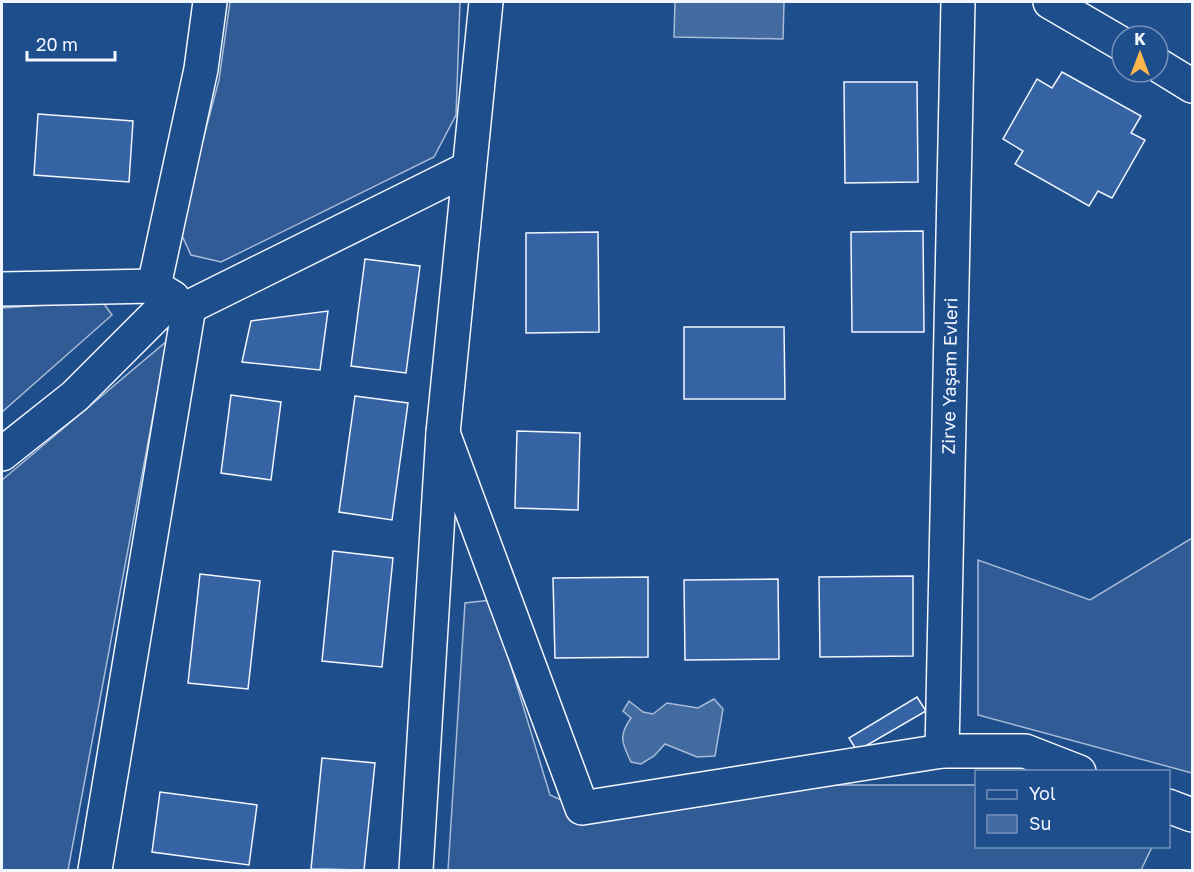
<svg xmlns="http://www.w3.org/2000/svg" width="1194" height="872" viewBox="0 0 1194 872" font-family="'Golos Text',sans-serif">
  <style>
    .built { fill: #305b95; stroke: #a8bbd7; stroke-width: 1.5 }
    .water { fill: #446ba0; stroke: #a8bbd7; stroke-width: 1.5 }
    .building { fill: #3563a3; stroke: #f2f6ff; stroke-width: 1.5 }
    .lines { fill: none; stroke-linecap: round; stroke-linejoin: round }
    .minor-casing { stroke: #f2f6ff; stroke-width: 36 }
    .major-casing { stroke: #f2f6ff; stroke-width: 36 }
    .minor { stroke: #1f4e8c; stroke-width: 33 }
    .major { stroke: #1f4e8c; stroke-width: 33 }
    .labels { text-anchor: middle; stroke-width: 4.5; stroke-linejoin: round; paint-order: stroke }
    .street-label { font-size: 18px; fill: #f2f6ff; stroke: #1f4e8c }
  </style>
  <rect width="100%" height="100%" fill="#1f4e8c"/>
  <g class="built">
    <path d="M230,2h230l-4,113 -22,42 -213,105 -30,-7 -12,-26 40,-149z"/>
    <path d="M102,301l10,14 -110,97v-104z"/>
    <path d="M167,341l-99,529h-66v-390z"/>
    <path d="M1192,538v235l-214,-58v-155l112,40z"/>
    <path d="M491,600l59,195 58,26 225,-36h143v61l176,1 -11,23h-693l17,-267z"/>
  </g>
  <g class="water">
    <path d="M675,2h109l-1,37 -109,-2z"/>
    <path d="M714,699l9,10 -8,47 -18,1 -32,-13 -11,12 -13,8 -10,-2c-9,-19 -13,-26 0,-44l-8,-7 6,-10 14,11 10,2 14,-11 31,5z"/>
  </g>
  <g class="building">
    <path d="M1062,72l79,44 -10,17 14,7 -33,58 -14,-7 -9,15 -74,-42 8,-13 -20,-12 34,-60 15,9z"/>
    <path d="M844,82h73l1,100 -73,1z"/>
    <path d="M38,114l95,7 -4,61 -95,-7z"/>
    <path d="M923,231l1,101h-72l-1,-100z"/>
    <path d="M598,232l1,100 -73,1v-100z"/>
    <path d="M365,259l55,7 -14,107 -55,-7z"/>
    <path d="M328,311l-8,59 -78,-8 9,-41z"/>
    <path d="M684,327h100l1,72h-101z"/>
    <path d="M231,395l50,7 -10,78 -50,-7z"/>
    <path d="M355,396l53,7 -16,117 -53,-8z"/>
    <path d="M517,431l63,2 -2,77 -63,-2z"/>
    <path d="M333,551l60,7 -11,109 -60,-6z"/>
    <path d="M200,574l60,7 -12,108 -60,-6z"/>
    <path d="M913,576v80l-93,1 -1,-80z"/>
    <path d="M648,577v80l-93,1 -2,-80z"/>
    <path d="M778,579l1,80 -94,1 -1,-80z"/>
    <path d="M917,697l9,14 -69,40 -8,-13z"/>
    <path d="M322,758l53,5 -11,107 -53,-1z"/>
    <path d="M160,792l97,13 -8,60 -97,-13z"/>
  </g>
  <g class="lines">
    <defs>
      <g id="minor">
        <path d="M154,286l47,-217 9,-67"/>
        <path d="M2,289l152,-3 18,11"/>
        <path d="M189,307l280,-139"/>
        <path d="M443,433l139,375 360,-57h83l54,21"/>
        <path d="M2,454l73,-58 98,-98"/>
        <path d="M942,751l16,-749"/>
        <path d="M1168,806l24,9"/>
        <path d="M95,870l94,-563"/>
        <path d="M416,870l27,-437 43,-431"/>
      </g>
      <g id="major">
        <path d="M1050,2l72,42"/>
        <path d="M1158,65l34,21"/>
      </g>
    </defs>
    <use href="#minor" class="minor-casing"/>
    <use href="#major" class="major-casing"/>
    <use href="#minor" class="minor"/>
    <use href="#major" class="major"/>
  </g>
  <g class="labels">
    <g class="street-label">
      <text transform="translate(950 376) rotate(-89)" y="6">Zirve Yaşam Evleri</text>
    </g>
  </g>
  <rect width="1194" height="872" fill="none" stroke="#f2f6ff" stroke-width="6"/>
  <rect x="975" y="770" width="195" height="78" fill="#1f4e8c" stroke="#7391ba" stroke-width="1.5"/>
  <rect x="987" y="790" width="30" height="9" fill="#1f4e8c" stroke="#7391ba" stroke-width="1.5"/>
  <text x="1029" y="800" font-size="18" fill="#f2f6ff">Yol</text>
  <rect x="987" y="815" width="30" height="18" fill="#446ba0" stroke="#7391ba" stroke-width="1.5"/>
  <text x="1029" y="830" font-size="18" fill="#f2f6ff">Su</text>
  <g transform="translate(1140 54)"><circle r="28" fill="#1f4e8c" stroke="#7391ba" stroke-width="1.5"/>
  <path d="M0-4.5L10 22L0 15L-10 22Z" fill="#ffb74d"/>
  <text y="-9" font-size="16" font-weight="bold" text-anchor="middle" fill="#f2f6ff">K</text>
  </g>
  <path d="M27 51v9h88v-9" fill="none" stroke="#f2f6ff" stroke-width="3"/>
  <text x="36" y="51" font-size="18" fill="#f2f6ff" stroke="#1f4e8c" stroke-width="4.5" paint-order="stroke">20 m</text>
</svg>
